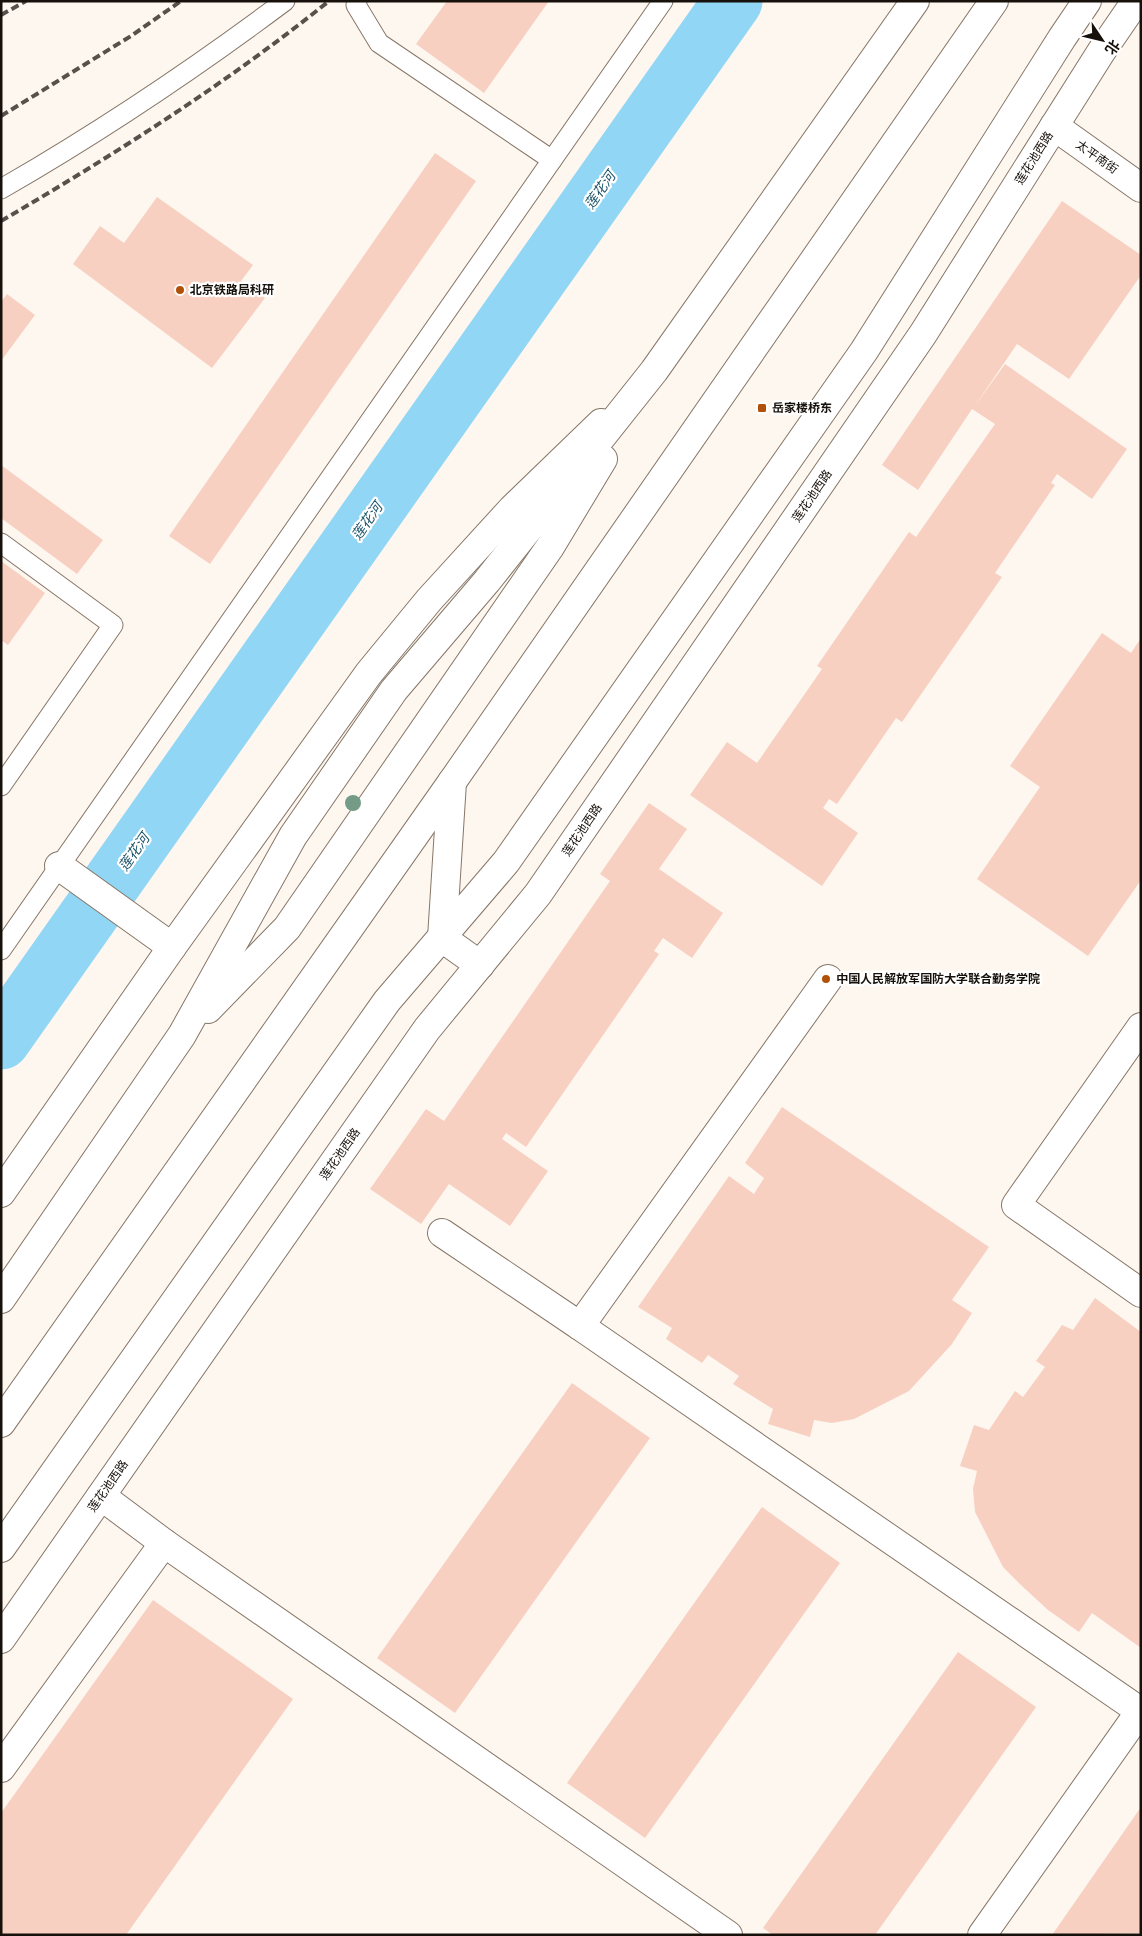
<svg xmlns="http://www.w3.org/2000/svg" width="1142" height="1936" viewBox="0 0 1142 1936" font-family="Poppins,'Noto Sans SC',sans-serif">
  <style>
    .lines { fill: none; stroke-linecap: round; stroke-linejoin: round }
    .river { stroke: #91d6f4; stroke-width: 59 }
    .building { fill: #f7d0c1 }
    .lane-casing { stroke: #867667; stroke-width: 21 }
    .street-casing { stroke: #867667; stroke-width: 30 }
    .secondary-casing { stroke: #867667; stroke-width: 30 }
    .highway-casing { stroke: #867667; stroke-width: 30 }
    .lane { stroke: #fff; stroke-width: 19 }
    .street { stroke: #fff; stroke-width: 28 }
    .secondary { stroke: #fff; stroke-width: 28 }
    .highway { stroke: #fff; stroke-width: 28 }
    .rail { stroke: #57514b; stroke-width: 4; stroke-dasharray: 8 4; stroke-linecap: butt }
    .tree { fill: #749b85 }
    .poi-dot { fill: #b15108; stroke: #fff; stroke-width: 2 }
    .labels { text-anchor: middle; stroke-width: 4.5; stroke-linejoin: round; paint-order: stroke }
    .street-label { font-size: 12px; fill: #17110c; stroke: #fff }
    .poi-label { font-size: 12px; font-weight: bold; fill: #17110c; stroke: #fff; text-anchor: start }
    .water-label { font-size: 14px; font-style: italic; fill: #20576c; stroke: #fff }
  </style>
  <rect width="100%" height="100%" fill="#fef7f0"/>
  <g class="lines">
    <path class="river" d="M1,1040l732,-1039"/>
  </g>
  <g class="building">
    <path d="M447,1h102l-65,92 -68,-49z"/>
    <path d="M435,153l41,28 -266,383 -41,-28z"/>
    <path d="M157,197l96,68 -12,16 24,17 -53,70 -139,-104 27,-38 24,17z"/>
    <path d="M1062,201l79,54v20l-72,104 -52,-35 -43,63 31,-43 122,85 -35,50 -35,-25 -6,9 4,2 -60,88 7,4 -100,145 -6,-4 -59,86 -8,-5 -6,9 35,25 -36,53 -132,-91 37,-53 30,21 65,-94 -5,-3 92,-134 7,5 79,-113 -23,-15 -54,81 -36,-25z"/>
    <path d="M7,294l28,21 -34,46v-59z"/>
    <path d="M1,465l102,75 -26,34 -76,-56z"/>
    <path d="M1,561l44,32 -37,52 -7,-5z"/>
    <path d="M1102,633l29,20 10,-15v242l-53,76 -111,-77 63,-92 -30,-21z"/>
    <path d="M649,803l38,26 -28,40 64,44 -31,45 -29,-20 -9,13 5,3 -133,193 -20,-14 -4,6 46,32 -38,55 -61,-42 -28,40 -51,-35 56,-80 18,12 166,-240 -10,-7z"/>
    <path d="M782,1107l207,140 -37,53 20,13 -20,31 -43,47 -55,28 -22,4 -18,-3 -4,17 -42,-13 5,-15 -40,-25 6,-8 -31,-21 -6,8 -36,-24 6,-11 -34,-21 91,-131 25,18 10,-16 -19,-15z"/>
    <path d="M1095,1298l46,34v316l-49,-35 -13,19 -31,-22 -26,-24 -19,-19 -28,-55 -2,-23 4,-18 -17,-5 14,-41 15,5 26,-39 8,6 22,-30 -9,-6 26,-36 11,5z"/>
    <path d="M572,1383l78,55 -195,275 -78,-55z"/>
    <path d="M762,1507l78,56 -195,275 -78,-55z"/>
    <path d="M153,1600l140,99 -167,236h-125v-122z"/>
    <path d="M958,1652l78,55 -161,228h-102l-10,-7z"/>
    <path d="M1141,1807v126l-89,2z"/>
  </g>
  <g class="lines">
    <defs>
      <g id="lane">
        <path d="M357,1l-1,4 23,38 173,117"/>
        <path d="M1,189c99,-57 193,-120 284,-188"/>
        <path d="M1,543l112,82 -112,161"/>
        <path d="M1,950l662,-949"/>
      </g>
      <g id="street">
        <path d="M59,866l113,81"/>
        <path d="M828,979l-248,347 560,385"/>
        <path d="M1141,1027l-125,178 125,88"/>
        <path d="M442,1233l138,93"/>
        <path d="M101,1496l63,47 564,392"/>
        <path d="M1,1768l163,-225"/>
        <path d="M982,1935l159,-225"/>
      </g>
      <g id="secondary">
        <path d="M1054,126l87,62"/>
        <path d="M442,938l38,27"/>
        <path d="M1,1193l171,-246 197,-274 60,-73 83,-91 89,-86"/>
        <path d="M1,1548l386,-547 119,-139 358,-511 198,-313 25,-37"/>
        <path d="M1,1639l426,-610 111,-135 385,-560 178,-282 35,-51"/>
      </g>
      <g id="highway">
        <path d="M442,938l10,-156"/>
        <path d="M208,1009l79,-81 263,-381 53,-88"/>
        <path d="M1,1299l181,-264 111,-199 101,-146 93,-109 167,-210 261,-370"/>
        <path d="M1,1423l451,-641 542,-781"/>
      </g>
    </defs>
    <use href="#lane" class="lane-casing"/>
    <use href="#street" class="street-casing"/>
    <use href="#secondary" class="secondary-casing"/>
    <use href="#highway" class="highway-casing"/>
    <use href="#lane" class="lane"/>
    <use href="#street" class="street"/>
    <use href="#secondary" class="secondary"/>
    <use href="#highway" class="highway"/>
    <g class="rail">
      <path d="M1,15l25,-14"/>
      <path d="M1,116l130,-80 50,-35"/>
      <path d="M1,221c113,-66 226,-138 328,-220"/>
    </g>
  </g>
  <circle class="tree" cx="353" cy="803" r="8"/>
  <g class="poi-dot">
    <circle cx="180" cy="290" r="5"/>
    <rect x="757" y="403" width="10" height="10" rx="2.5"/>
    <circle cx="826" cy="979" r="5"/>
  </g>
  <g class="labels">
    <g class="street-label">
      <text transform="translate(1097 157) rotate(35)" y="4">太平南街</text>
      <text transform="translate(1034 158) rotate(-58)" y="4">莲花池西路</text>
      <text transform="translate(812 496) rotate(-56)" y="4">莲花池西路</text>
      <text transform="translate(582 830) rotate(-56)" y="4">莲花池西路</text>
      <text transform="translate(340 1154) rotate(-55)" y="4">莲花池西路</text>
      <text transform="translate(108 1486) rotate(-55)" y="4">莲花池西路</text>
    </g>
    <g class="poi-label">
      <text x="190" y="294">北京铁路局科研</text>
      <text x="772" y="412">岳家楼桥东</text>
      <text x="836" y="983">中国人民解放军国防大学联合勤务学院</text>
    </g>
    <g class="water-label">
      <text transform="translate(600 190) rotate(-55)" y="5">莲花河</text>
      <text transform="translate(367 521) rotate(-55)" y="5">莲花河</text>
      <text transform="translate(134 852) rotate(-55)" y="5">莲花河</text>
    </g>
  </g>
  <rect width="1142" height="1936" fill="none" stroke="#17110c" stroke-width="5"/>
  <g transform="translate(1102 40) rotate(125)" stroke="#ffffff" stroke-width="4" paint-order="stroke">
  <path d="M0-4L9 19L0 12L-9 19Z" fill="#17110c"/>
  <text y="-8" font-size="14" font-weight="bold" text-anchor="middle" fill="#17110c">北</text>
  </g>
</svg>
